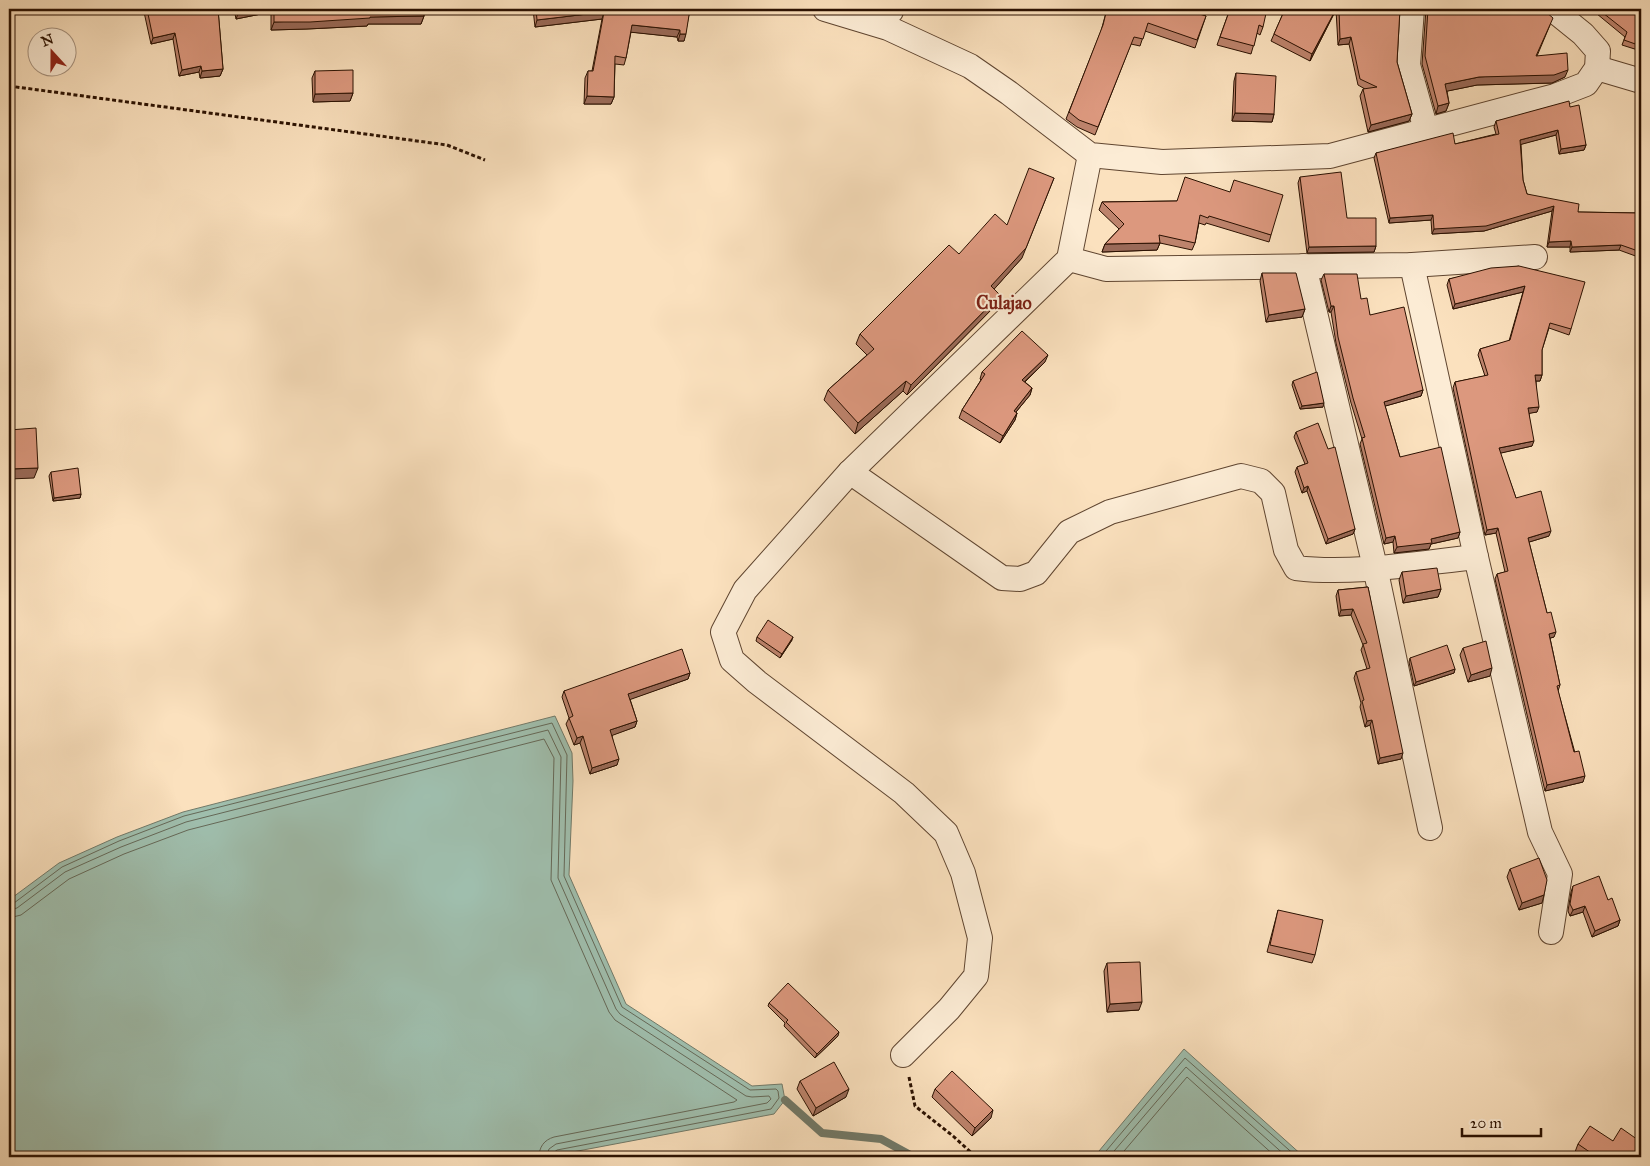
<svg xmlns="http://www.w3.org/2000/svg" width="1650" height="1166" viewBox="0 0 1650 1166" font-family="'IM FELL Great Primer',serif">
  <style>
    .water { fill: #9fbead; stroke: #717968 }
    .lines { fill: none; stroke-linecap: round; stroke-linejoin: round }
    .shore { stroke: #656857; stroke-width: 1 }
    .stream { stroke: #717968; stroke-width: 8 }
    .street-casing { stroke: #5f4530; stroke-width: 26 }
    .path { stroke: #2b1101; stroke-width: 3; stroke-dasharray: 4 2.5; stroke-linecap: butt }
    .street { stroke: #fcecd5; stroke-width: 24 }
    .wall { fill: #bd836c; stroke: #2b1101 }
    .shaded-wall { fill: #9a6a58; stroke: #2b1101 }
    .building { fill: #dc987e; stroke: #2b1101 }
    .labels { text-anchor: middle; stroke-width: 4; stroke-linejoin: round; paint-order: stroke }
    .quarter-label { font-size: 18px; font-weight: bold; fill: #7a1f14; stroke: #fcecd5 }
  </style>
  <rect width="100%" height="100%" fill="#fbe1be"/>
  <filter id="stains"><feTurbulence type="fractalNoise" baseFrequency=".004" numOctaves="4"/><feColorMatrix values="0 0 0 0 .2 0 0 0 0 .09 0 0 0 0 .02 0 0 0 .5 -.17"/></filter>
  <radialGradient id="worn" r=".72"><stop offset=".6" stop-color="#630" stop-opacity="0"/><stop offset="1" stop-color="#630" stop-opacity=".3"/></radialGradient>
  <g class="water">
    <path d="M555,716l17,37 1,28 -4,94 57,129 126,82 30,-2 3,16 -11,14 -228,43h-537v-257l50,-37 58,-26 66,-25z"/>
    <path d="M1184,1049l120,108h-210z"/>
  </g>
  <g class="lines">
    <g class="shore">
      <path d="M9,904l5,-1 48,-36 57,-26 65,-25 368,-93 15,32 -3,121 58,131 128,83 26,-1 2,2 1,7 -8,11 -214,41 -4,3v4"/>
      <path d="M9,910l8,-2 48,-36 56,-25 65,-25 362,-92 13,27 -3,121 58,131 4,5 126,82 6,1 17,-1 2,3 -4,4 -211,41 -7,5 -3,8"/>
      <path d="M9,918l12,-3 48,-36 55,-25 64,-24 356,-91 10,19 -3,122 58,132 6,8 122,80 -3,2 -180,35c-10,3 -15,10 -15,20"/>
      <path d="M1101,1157l84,-99 112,99"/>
      <path d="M1109,1157l77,-90 101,90"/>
      <path d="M1119,1157l68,-80 89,80"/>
    </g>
    <path class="stream" d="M785,1100l37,33 59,6 33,18"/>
    <defs>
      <g id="street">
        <path d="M825,9l63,19 82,38 39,27 81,62 72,7 168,-6 225,-60 31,-12 11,-16 1,-17 -15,-17 -31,-25"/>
        <path d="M883,9l8,2"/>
        <path d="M1412,9l-4,56 18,65"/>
        <path d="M1597,68l44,13"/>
        <path d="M1069,259l37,10 306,-4 123,-8"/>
        <path d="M1412,265l64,292 64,275 20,42 -9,58"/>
        <path d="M1304,266l71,301 55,261"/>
        <path d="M850,472l152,106 18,1 16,-6 33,-41 41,-20 131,-36 20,5 12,12 13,57 10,18c57,7 123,-5 180,-11"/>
        <path d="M903,1055l46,-46 27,-33 4,-38 -17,-65 -17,-40 -42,-40 -147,-111 -25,-22 -9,-28 22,-42 105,-118 219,-213 21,-104"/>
      </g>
    </defs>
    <use href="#street" class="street-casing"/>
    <g class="path">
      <path d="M9,86l438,59 38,15"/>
      <path d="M909,1077l6,29 38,30 23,21"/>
    </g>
    <use href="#street" class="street"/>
  </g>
  <g class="wall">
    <path d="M145,9h73l5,60 -3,7 -20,2 -1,-6 -20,4 -6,-37 -22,5 -7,-32z"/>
    <path d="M234,9h190v7l-3,8h-53l-1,2 -60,3 -36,1v-18l-35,7z"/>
    <path d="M533,9h157l-6,32h-6l-1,-4 -46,-5 -5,26 -2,7 -9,-1 -1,33 -3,7h-27l1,-26 3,-7h4l10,-52 -67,8z"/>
    <path d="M1107,9h76l23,7 -11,32 -50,-17 -5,15 -9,-2 -36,91 -18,-8 -11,-8 35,-88z"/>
    <path d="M1230,9l33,18 -3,8 -3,-2 -6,21 -34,-9z"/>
    <path d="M1285,9h115l-3,53 15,52 -3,7 -41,11 -8,-36 3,-7h2l-7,-4 -9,-41 -11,1 -2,-35 -26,51 -39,-20z"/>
    <path d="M1426,9h113l11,16 -13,31 28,21 -13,6 -75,2 -30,6 2,12 -3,8 -10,3 -14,-50z"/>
    <path d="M1591,9h50v54l-3,-1 3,-11 -19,-6 3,-8z"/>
    <path d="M315,71l38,22 -3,8 -37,1 -1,-24z"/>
    <path d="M1236,73l38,41 -2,8 -40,-1 2,-40z"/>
    <path d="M1570,107l16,38 -2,5 -25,4 -3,-19 -35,9 2,36 4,14 51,18 59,1 4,-11v56l-22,-8 -49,2v-5h-23l5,-36 -68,20 -52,3 -1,-14 -42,3 -15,-65 2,-5 79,-9 41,-10 -2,-7 2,-6z"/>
    <path d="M1300,177l76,69 -2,6 -67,1 -9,-70z"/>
    <path d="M1177,201l94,34 -2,7 -63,-19 -1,2 -6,-2 -4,20 -3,7 -32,-7 -3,7 -55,2 3,-8 14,-15 -20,-19 3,-8z"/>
    <path d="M959,254l63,4 -28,31 6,6 -4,10 -89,90 -4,-4 -48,43 -31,-34 4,-10 39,-35 -11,-11 4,-10z"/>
    <path d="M1519,266l52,63 -2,6 -20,-7 -7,22v25l-2,6h-4l1,31 -8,1 3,33 -32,7 16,45 33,38 -20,6 18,71 7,24 -4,1 10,47 -2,6 25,91 -38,9 -50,-212 2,-5 8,-2 -9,-39 -11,2 -32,-147 2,-6 30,-6 -7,-21 2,-6 29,-8 14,-49 -70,17 -6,-24 2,-6z"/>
    <path d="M1262,273l43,36 -3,8 -36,5 -6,-41z"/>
    <path d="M1324,274l37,25 9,16 53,75 -2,6 -36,10 15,51 60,75 -2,6 -27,6 -2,5 -35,4 -1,-11 -9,2 -24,-100 2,-5 -11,-36 -15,-60 -5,-31h-2l-8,-32z"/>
    <path d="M1045,362l-20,20 7,6 -2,7 -14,17 1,1 -2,7 -15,23 -41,-25 3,-8 19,-30 -1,-1 2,-7z"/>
    <path d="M1293,381l30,26 -23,2 -8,-24z"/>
    <path d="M1296,432l59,97 -2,5 -27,10 -19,-53 -5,2 -7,-21 2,-5 8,-3 -11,-27z"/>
    <path d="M51,472l30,22 -1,4 -27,3 -4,-25z"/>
    <path d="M1402,572l39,17 -3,8 -35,6 -4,-23z"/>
    <path d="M1368,587l33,172 -23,5 -8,-39 -5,2 -5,-20 1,-4 -7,-25 2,-6 11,-3 -6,-19 2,-5 -12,-30 -12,1 -3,-20 2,-6z"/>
    <path d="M757,637l35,3 -12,18 -24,-17z"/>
    <path d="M1463,648l27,28 -22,6 -8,-27z"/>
    <path d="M1410,658l45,11 -1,4 -40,13 -5,-24z"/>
    <path d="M690,673l-2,6 -58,20 7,22 -2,6 -23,8 5,30 -27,9 -10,-31 -6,2 -8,-21 3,-6 -7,-21 2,-6z"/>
    <path d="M1510,869l32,34 -23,7 -12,-33z"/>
    <path d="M1573,886l35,14 12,20 -2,6 -26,11 -9,-25 -13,4 -2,-5 3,-19z"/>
    <path d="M1278,910l37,45 -3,8 -45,-11 9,-34z"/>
    <path d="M1107,963l32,47 -32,2 -3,-41z"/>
    <path d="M769,1003l69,33 -23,22 -31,-32 1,-3 -17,-17z"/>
    <path d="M800,1081l46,16 -33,19 -16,-27z"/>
    <path d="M935,1089l56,29 -19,18 -40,-39z"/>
    <path d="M1613,1141l28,16h-58l-8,-5 3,-8z"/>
  </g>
  <g class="shaded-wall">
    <path d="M252,9h20l-1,3 -35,7 3,-8z"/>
    <path d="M1336,9l-26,52 2,-7z"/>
    <path d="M604,12l-2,7 -67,8 2,-7z"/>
    <path d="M424,16l-3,8h-53l-1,2 -60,3 -36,1 3,-8 96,-5z"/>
    <path d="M632,25l48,5 -3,7 -48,-5z"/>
    <path d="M175,33l-2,6 -22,5 2,-6z"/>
    <path d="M680,34h6l-2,7h-6z"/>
    <path d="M1351,37l-2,7 -11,1 2,-6z"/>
    <path d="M201,66l-2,6 -20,4 3,-6z"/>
    <path d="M223,69l-3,7 -20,2 2,-7z"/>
    <path d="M1568,70l-3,7 -13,6 -75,2 -34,7 2,-8 34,-7z"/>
    <path d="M353,93l-3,8 -37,1 2,-8z"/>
    <path d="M587,96l27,1 -3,7h-27z"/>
    <path d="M1449,103l-3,8 -10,3 2,-8z"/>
    <path d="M1235,113l39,1 -2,8 -40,-1z"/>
    <path d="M1412,114l-3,7 -41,11 3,-7z"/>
    <path d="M1558,130l-2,5 -37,10 1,-5z"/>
    <path d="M1586,145l-2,5 -25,4 2,-5z"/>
    <path d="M1054,178l-32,80 -34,38 3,-10z"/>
    <path d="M1554,206l-2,5 -68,20 -52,3 2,-5z"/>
    <path d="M1433,215l-2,5 -42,3 1,-5z"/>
    <path d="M1571,241l-1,6h-23l2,-5z"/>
    <path d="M1160,243l-3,7 -55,2 3,-8z"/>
    <path d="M1621,245l-2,5 -49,2 2,-5z"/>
    <path d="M1376,246l-2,6 -67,1 2,-6z"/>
    <path d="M1525,286l-2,6 -70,17 2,-5z"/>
    <path d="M1000,295l-4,10 -89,90 4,-10z"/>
    <path d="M1331,306h3l-3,6h-2z"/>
    <path d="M1305,309l-3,8 -36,5 3,-7z"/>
    <path d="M1048,355l-3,7 -26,25 3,-7z"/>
    <path d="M1535,375h7l-2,6h-7z"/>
    <path d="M906,381l-3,10 -48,43 3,-11z"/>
    <path d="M1032,388l-2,7 -19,23 3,-7z"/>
    <path d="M1423,390l-2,6 -39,11 2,-5z"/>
    <path d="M1324,403l-1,4 -23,2 2,-3z"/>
    <path d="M1539,407l-2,5 -11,2 2,-6z"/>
    <path d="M1017,413l-2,7 -15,23 3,-7z"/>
    <path d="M1534,441l-2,5 -35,8 2,-6z"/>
    <path d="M38,468l-4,10 -25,1v-10z"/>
    <path d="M1308,486l-1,5 -5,2 2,-5z"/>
    <path d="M81,494l-1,4 -27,3 1,-3z"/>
    <path d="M1498,528l-2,5 -11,2 2,-5z"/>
    <path d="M1355,529l-2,5 -27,10 2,-5z"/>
    <path d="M1551,531l-2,5 -23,7 2,-5z"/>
    <path d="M1460,532l-2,6 -27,6 -2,5 -35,4 3,-6z"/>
    <path d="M1395,536l-2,6 -9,2 2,-6z"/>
    <path d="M1441,589l-3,8 -35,6 3,-7z"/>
    <path d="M1353,609l-2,6 -12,1 2,-6z"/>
    <path d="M1556,632l-2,5 -7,2 2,-5z"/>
    <path d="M793,637l-1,3 -12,18 2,-4z"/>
    <path d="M1492,668l-2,8 -22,6 3,-7z"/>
    <path d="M1455,669l-1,4 -40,13 2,-4z"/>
    <path d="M690,673l-2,6 -62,22 2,-7z"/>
    <path d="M1372,720l-2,5 -5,2 2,-6z"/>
    <path d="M637,721l-2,6 -27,10 2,-7z"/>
    <path d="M583,736l-3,7 -6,2 3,-7z"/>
    <path d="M1403,753l-2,6 -23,5 2,-6z"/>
    <path d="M619,759l-2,6 -27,9 2,-6z"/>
    <path d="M1585,776l-2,6 -38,9 2,-6z"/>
    <path d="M1544,895l-2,8 -23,7 3,-7z"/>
    <path d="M1585,906l-2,6 -13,4 3,-6z"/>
    <path d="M1620,920l-2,6 -26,11 3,-6z"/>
    <path d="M1142,1002l-3,8 -32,2 3,-8z"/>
    <path d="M839,1032l-1,4 -23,22 2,-4z"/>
    <path d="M849,1089l-3,8 -33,19 3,-8z"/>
    <path d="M993,1110l-2,8 -19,18 3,-8z"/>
  </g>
  <g class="building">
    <path d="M147,9h71l5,60 -21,2 -1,-5 -19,4 -7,-37 -22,5z"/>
    <path d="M238,9h14l-13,2z"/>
    <path d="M274,9h150v7l-54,1v1l-60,4h-36z"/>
    <path d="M536,9h154l-4,25h-6v-4l-48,-5 -6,33 -11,-2 -1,41 -27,-1 1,-25h5l11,-59 -67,8z"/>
    <path d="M1107,9h76l23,7 -9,24 -49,-17 -5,16 -9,-2 -36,90 -19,-7 -10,-8 34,-87z"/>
    <path d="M1230,9h37l-4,18 -4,-2 -5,21 -34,-9z"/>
    <path d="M1285,9h51l-24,45 -38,-20z"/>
    <path d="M1339,9h61l-3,53 15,52 -41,11 -8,-36 14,-2 -17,-8 -9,-42 -11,2z"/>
    <path d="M1428,9h111l7,3 7,6 -17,38 31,-3 1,17 -14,5 -75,2 -34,7 4,19 -11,3 -13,-50z"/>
    <path d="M1598,9h43v37l-17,-6 3,-8z"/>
    <path d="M353,70v23l-38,1v-23z"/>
    <path d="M1236,73l40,3 -2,38 -39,-1z"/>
    <path d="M1569,101l1,6 9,-2 7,40 -25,4 -3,-19 -38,10 3,40 4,14 52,10 -1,8 59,1 4,-11v50l-20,-7 -49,2 -1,-6 -22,1 5,-36 -68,20 -52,3 -1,-14 -43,3 -14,-65 77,-20 2,11 44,-10 -3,-13z"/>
    <path d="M1029,168l25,10 -28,70 -35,38 9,9 -89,90 -5,-4 -48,42 -30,-33 46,-41 -14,-15 89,-89 10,9 36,-40 12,11z"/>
    <path d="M1341,172l6,46h29v28l-67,1 -9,-70z"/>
    <path d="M1185,177l45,15 4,-12 49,15 -12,40 -62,-19 -1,2 -8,-3 -5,28 -36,-8 1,8 -55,1 19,-20 -22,-22 75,-1z"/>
    <path d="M1519,266l66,16 -14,47 -21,-6 -8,27v25h-7l4,32 -11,1 6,33 -35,7 17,50 25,-7 10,40 -23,7 19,75 4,-1 5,20 -7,2 11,51 -3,1 17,66 5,-1 6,25 -38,9 -50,-211 11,-3 -10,-43 -11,2 -32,-148 33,-7 -8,-26 30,-9 15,-54 -70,18 -6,-25 42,-11z"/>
    <path d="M1262,273h34l9,36 -36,6z"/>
    <path d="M1324,274h33l4,25 6,-1 3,17 34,-8 19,83 -39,12 16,55 41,-10 19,85 -29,7 1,4 -35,4 -2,-11 -9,2 -24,-100 3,-1 -12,-39 -15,-61 -4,-31h-3z"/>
    <path d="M1022,331l26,24 -26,25 10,8 -18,23 3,2 -14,23 -41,-26 23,-36 -3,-2z"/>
    <path d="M1317,372l7,31 -22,3 -9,-25z"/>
    <path d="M1318,423l10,26 7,-2 20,82 -27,10 -20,-53 -4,2 -7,-21 11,-4 -12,-31z"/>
    <path d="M36,428l2,40 -29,1v-39z"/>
    <path d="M78,468l3,26 -27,4 -3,-26z"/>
    <path d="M1437,568l4,21 -35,7 -4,-24z"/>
    <path d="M1368,587l35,166 -23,5 -8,-38 -5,1 -5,-20 2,-1 -8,-28 14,-4 -7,-24 4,-1 -14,-34 -12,1 -3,-20z"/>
    <path d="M768,620l25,17 -11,17 -25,-17z"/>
    <path d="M1486,641l6,27 -21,7 -8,-27z"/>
    <path d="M1447,645l8,24 -39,13 -6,-24z"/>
    <path d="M682,649l8,24 -62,21 9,27 -27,9 9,29 -27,9 -9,-32 -6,2 -8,-20 4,-2 -9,-25z"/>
    <path d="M1539,858l8,22 -3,15 -22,8 -12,-34z"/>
    <path d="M1599,876l9,24 4,-2 8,22 -25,11 -10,-25 -12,4 -3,-6 3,-18z"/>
    <path d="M1278,910l45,10 -8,35 -45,-10z"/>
    <path d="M1140,962l2,40 -32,2 -3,-41z"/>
    <path d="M788,983l51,49 -22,22 -31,-32 2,-2 -19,-17z"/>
    <path d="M834,1062l15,27 -33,19 -16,-27z"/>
    <path d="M952,1071l41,39 -18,18 -40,-39z"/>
    <path d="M1590,1126l23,15 8,-13 20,14v15h-44l-19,-13z"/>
  </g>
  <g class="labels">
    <g class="quarter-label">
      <text x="1004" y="309">Culajao</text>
    </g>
  </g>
  <rect width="1650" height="1166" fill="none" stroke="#fbe1be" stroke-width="30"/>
  <rect x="10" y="10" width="1630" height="1146" fill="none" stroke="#2b1101" stroke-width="2.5"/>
  <rect x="15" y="15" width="1620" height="1136" fill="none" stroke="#2b1101"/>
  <g transform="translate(52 52) rotate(339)"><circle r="24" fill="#fcecd5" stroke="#a89480"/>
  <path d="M0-4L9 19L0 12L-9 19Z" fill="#8f2418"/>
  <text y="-8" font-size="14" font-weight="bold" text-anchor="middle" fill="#2b1101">N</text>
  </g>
  <path d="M1462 1128v8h79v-8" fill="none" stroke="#2b1101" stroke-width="2.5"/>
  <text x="1470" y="1128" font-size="15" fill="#2b1101" stroke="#fcecd5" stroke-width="4" paint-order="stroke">20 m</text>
  <rect width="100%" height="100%" filter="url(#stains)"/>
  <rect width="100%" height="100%" fill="url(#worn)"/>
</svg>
